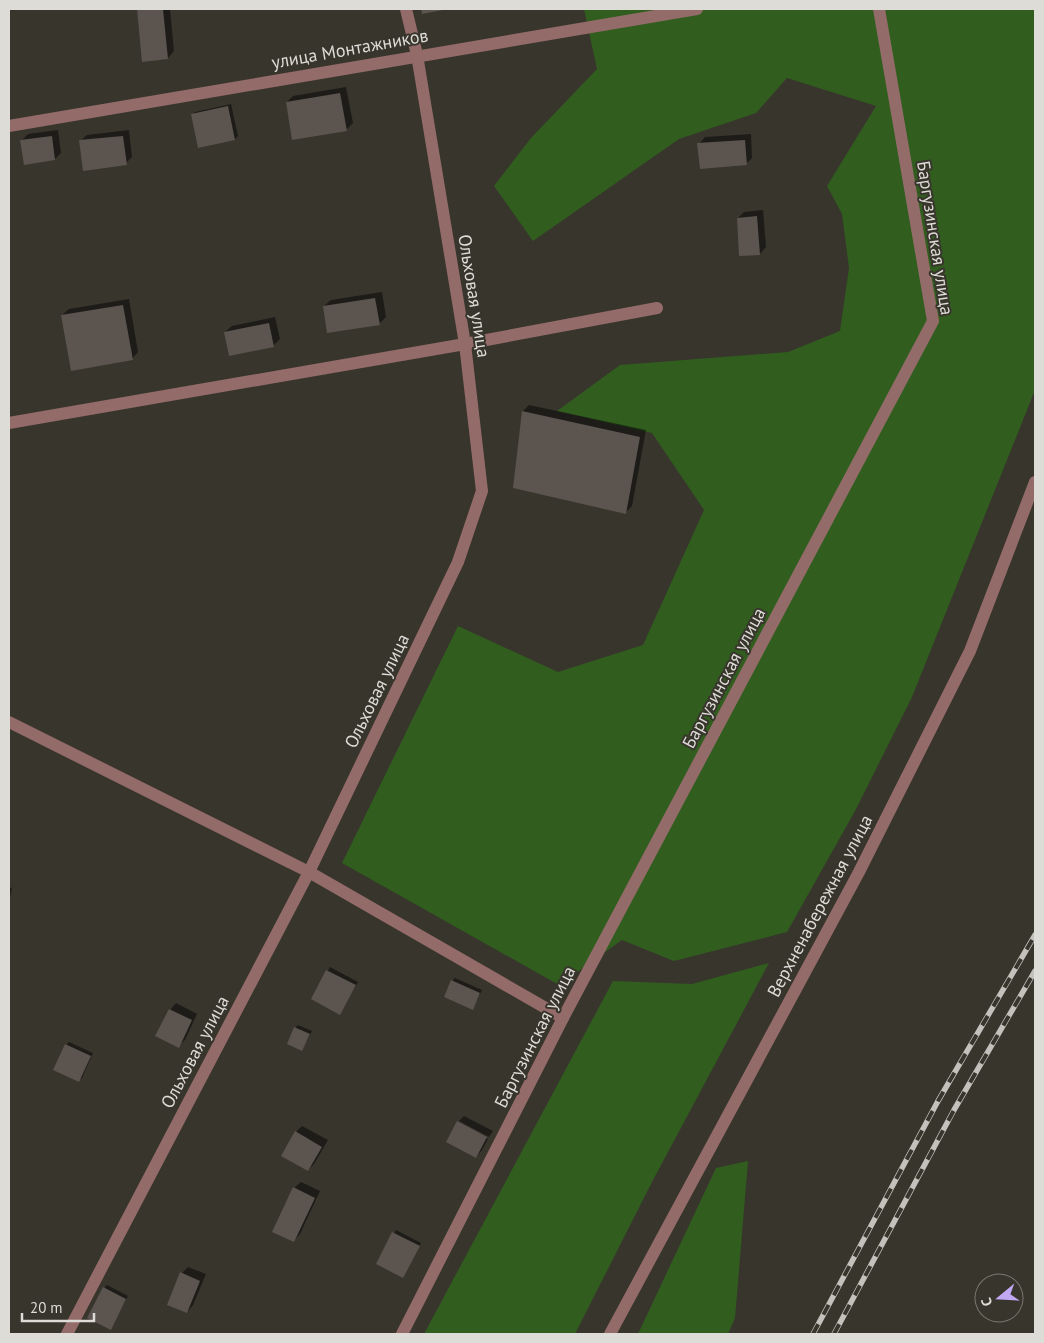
<svg xmlns="http://www.w3.org/2000/svg" width="1044" height="1343" viewBox="0 0 1044 1343" font-family="'PT Sans',sans-serif">
  <style>
    .green { fill: #315d1f }
    .shadow { fill: #0007 }
    .building { fill: #5c544e }
    .lines { fill: none; stroke-linecap: round; stroke-linejoin: round }
    .minor { stroke: #936b69; stroke-width: 12 }
    .rail-casing { stroke: #c3c1bb; stroke-width: 5.5 }
    .rail { stroke: #38352d; stroke-width: 4; stroke-dasharray: 11; stroke-linecap: butt }
    .labels { text-anchor: middle; stroke-width: 4; stroke-linejoin: round; paint-order: stroke }
    .street-label { font-size: 18px; fill: #dedcd7; stroke: #38352d }
  </style>
  <rect width="100%" height="100%" fill="#38352d"/>
  <g class="green">
    <path d="M584,9h451v381l-123,307 -57,114 -68,121 -113,29 -52,-21 -63,45 -217,-122 116,-237 100,46 85,-27 61,-135 -52,-77 -95,-22 63,-46 168,-13 52,-21 9,-63 -7,-54 -15,-28 49,-80 -89,-28 -31,35 -77,26 -146,102 -39,-55 37,-48 66,-69z"/>
    <path d="M769,963l-117,219 -77,152h-151l189,-353 79,3z"/>
    <path d="M748,1161l-13,157 -7,16h-90l78,-166z"/>
  </g>
  <g class="shadow">
    <path d="M138,9h32l4,42 -6,7 -24,2z"/>
    <path d="M346,87l7,36 -7,7 -59,-28 6,-6z"/>
    <path d="M231,104l7,32 -3,3 -43,-24 3,-3z"/>
    <path d="M58,130l3,23 -6,6 -34,-18 7,-7z"/>
    <path d="M129,130l3,27 -6,6 -46,-22 7,-6z"/>
    <path d="M751,134l1,24 -6,6 -47,-20 6,-7z"/>
    <path d="M763,210l3,37 -6,7 -22,-36 6,-6z"/>
    <path d="M382,292l4,25 -7,7 -55,-18 7,-6z"/>
    <path d="M129,299l9,53 -6,7 -70,-44 7,-6z"/>
    <path d="M275,317l5,22 -7,7 -48,-14 7,-6z"/>
    <path d="M529,405l117,25 -14,76 -6,6 -103,-101z"/>
    <path d="M9,887l3,1 -3,14z"/>
    <path d="M330,967l28,15 -18,31 -28,-14z"/>
    <path d="M455,978l27,12 -9,18 -21,-27z"/>
    <path d="M176,1003l21,11 -12,26 -7,6 -8,-36z"/>
    <path d="M298,1025l14,6 -10,19 -7,-22z"/>
    <path d="M69,1042l24,11 -11,25 -3,2 -13,-35z"/>
    <path d="M464,1116l29,15 -4,6 -30,-16z"/>
    <path d="M459,1122v2l29,15 -6,11 -6,7 -28,-15z"/>
    <path d="M302,1126l26,14 -14,24 -6,6 -12,-38z"/>
    <path d="M301,1182l19,9 -20,43 -6,6v-52z"/>
    <path d="M396,1230l25,13 -16,30 -27,-10z"/>
    <path d="M188,1267l18,7 -13,31 -6,7 -5,-39z"/>
    <path d="M107,1285l21,11 -18,32 -6,-40z"/>
  </g>
  <g class="building">
    <path d="M137,9h26l5,50 -26,3z"/>
    <path d="M421,9h22v1l-21,4z"/>
    <path d="M340,93l7,38 -55,9 -6,-38z"/>
    <path d="M228,106l7,34 -37,8 -7,-34z"/>
    <path d="M52,136l3,24 -31,5 -4,-25z"/>
    <path d="M123,136l4,29 -44,6 -4,-31z"/>
    <path d="M745,140l2,25 -47,4 -3,-26z"/>
    <path d="M757,216l3,39 -21,1 -2,-38z"/>
    <path d="M375,298l5,27 -53,8 -4,-27z"/>
    <path d="M123,305l10,55 -62,11 -10,-56z"/>
    <path d="M269,323l5,24 -45,9 -5,-24z"/>
    <path d="M522,411l118,26 -14,77 -113,-26z"/>
    <path d="M326,970l30,15 -16,30 -29,-16z"/>
    <path d="M451,980l29,13 -7,17 -29,-13z"/>
    <path d="M169,1009l23,11 -13,28 -24,-12z"/>
    <path d="M294,1027l16,7 -8,17 -15,-7z"/>
    <path d="M65,1044l26,12 -12,26 -26,-12z"/>
    <path d="M457,1121l30,16 -11,21 -30,-16z"/>
    <path d="M295,1131l27,16 -14,24 -27,-15z"/>
    <path d="M293,1187l22,11 -21,44 -22,-10z"/>
    <path d="M392,1232l28,14 -17,32 -27,-14z"/>
    <path d="M180,1272l20,9 -13,32 -20,-8z"/>
    <path d="M103,1287l23,12 -15,31 -24,-12z"/>
  </g>
  <g class="lines">
    <g class="minor">
      <path d="M9,126l688,-117"/>
      <path d="M9,423l456,-79 192,-36"/>
      <path d="M9,722l300,150 254,146"/>
      <path d="M67,1334l242,-462 149,-310 24,-71 -17,-147 -48,-289 -11,-46"/>
      <path d="M402,1334l161,-316 370,-697 -54,-312"/>
      <path d="M610,1334l249,-462 111,-221 65,-169"/>
    </g>
    <defs>
      <g id="rail">
        <path d="M813,1334l125,-233 97,-166"/>
        <path d="M834,1334l120,-224 81,-139"/>
      </g>
    </defs>
    <use href="#rail" class="rail-casing"/>
    <use href="#rail" class="rail"/>
  </g>
  <g class="labels">
    <g class="street-label">
      <text transform="translate(350 49) rotate(-10)" y="6">улица Монтажников</text>
      <text transform="translate(935 238) rotate(81)" y="6">Баргузинская улица</text>
      <text transform="translate(474 296) rotate(81)" y="6">Ольховая улица</text>
      <text transform="translate(724 678) rotate(-62)" y="6">Баргузинская улица</text>
      <text transform="translate(377 691) rotate(-64)" y="6">Ольховая улица</text>
      <text transform="translate(820 906) rotate(-62)" y="6">Верхненабережная улица</text>
      <text transform="translate(535 1037) rotate(-63)" y="6">Баргузинская улица</text>
      <text transform="translate(195 1052) rotate(-62)" y="6">Ольховая улица</text>
    </g>
  </g>
  <rect width="1044" height="1343" fill="none" stroke="#dedcd7" stroke-width="20"/>
  <g transform="translate(999 1298) rotate(252)"><circle r="24" fill="#38352d" stroke="#7a7871"/>
  <path d="M0-4L9 19L0 12L-9 19Z" fill="#c1a8f3"/>
  <text y="-8" font-size="14" font-weight="bold" text-anchor="middle" fill="#dedcd7">С</text>
  </g>
  <path d="M22 1313v8h72v-8" fill="none" stroke="#dedcd7" stroke-width="2.5"/>
  <text x="30" y="1313" font-size="15" fill="#dedcd7" stroke="#38352d" stroke-width="4" paint-order="stroke">20 m</text>
</svg>
